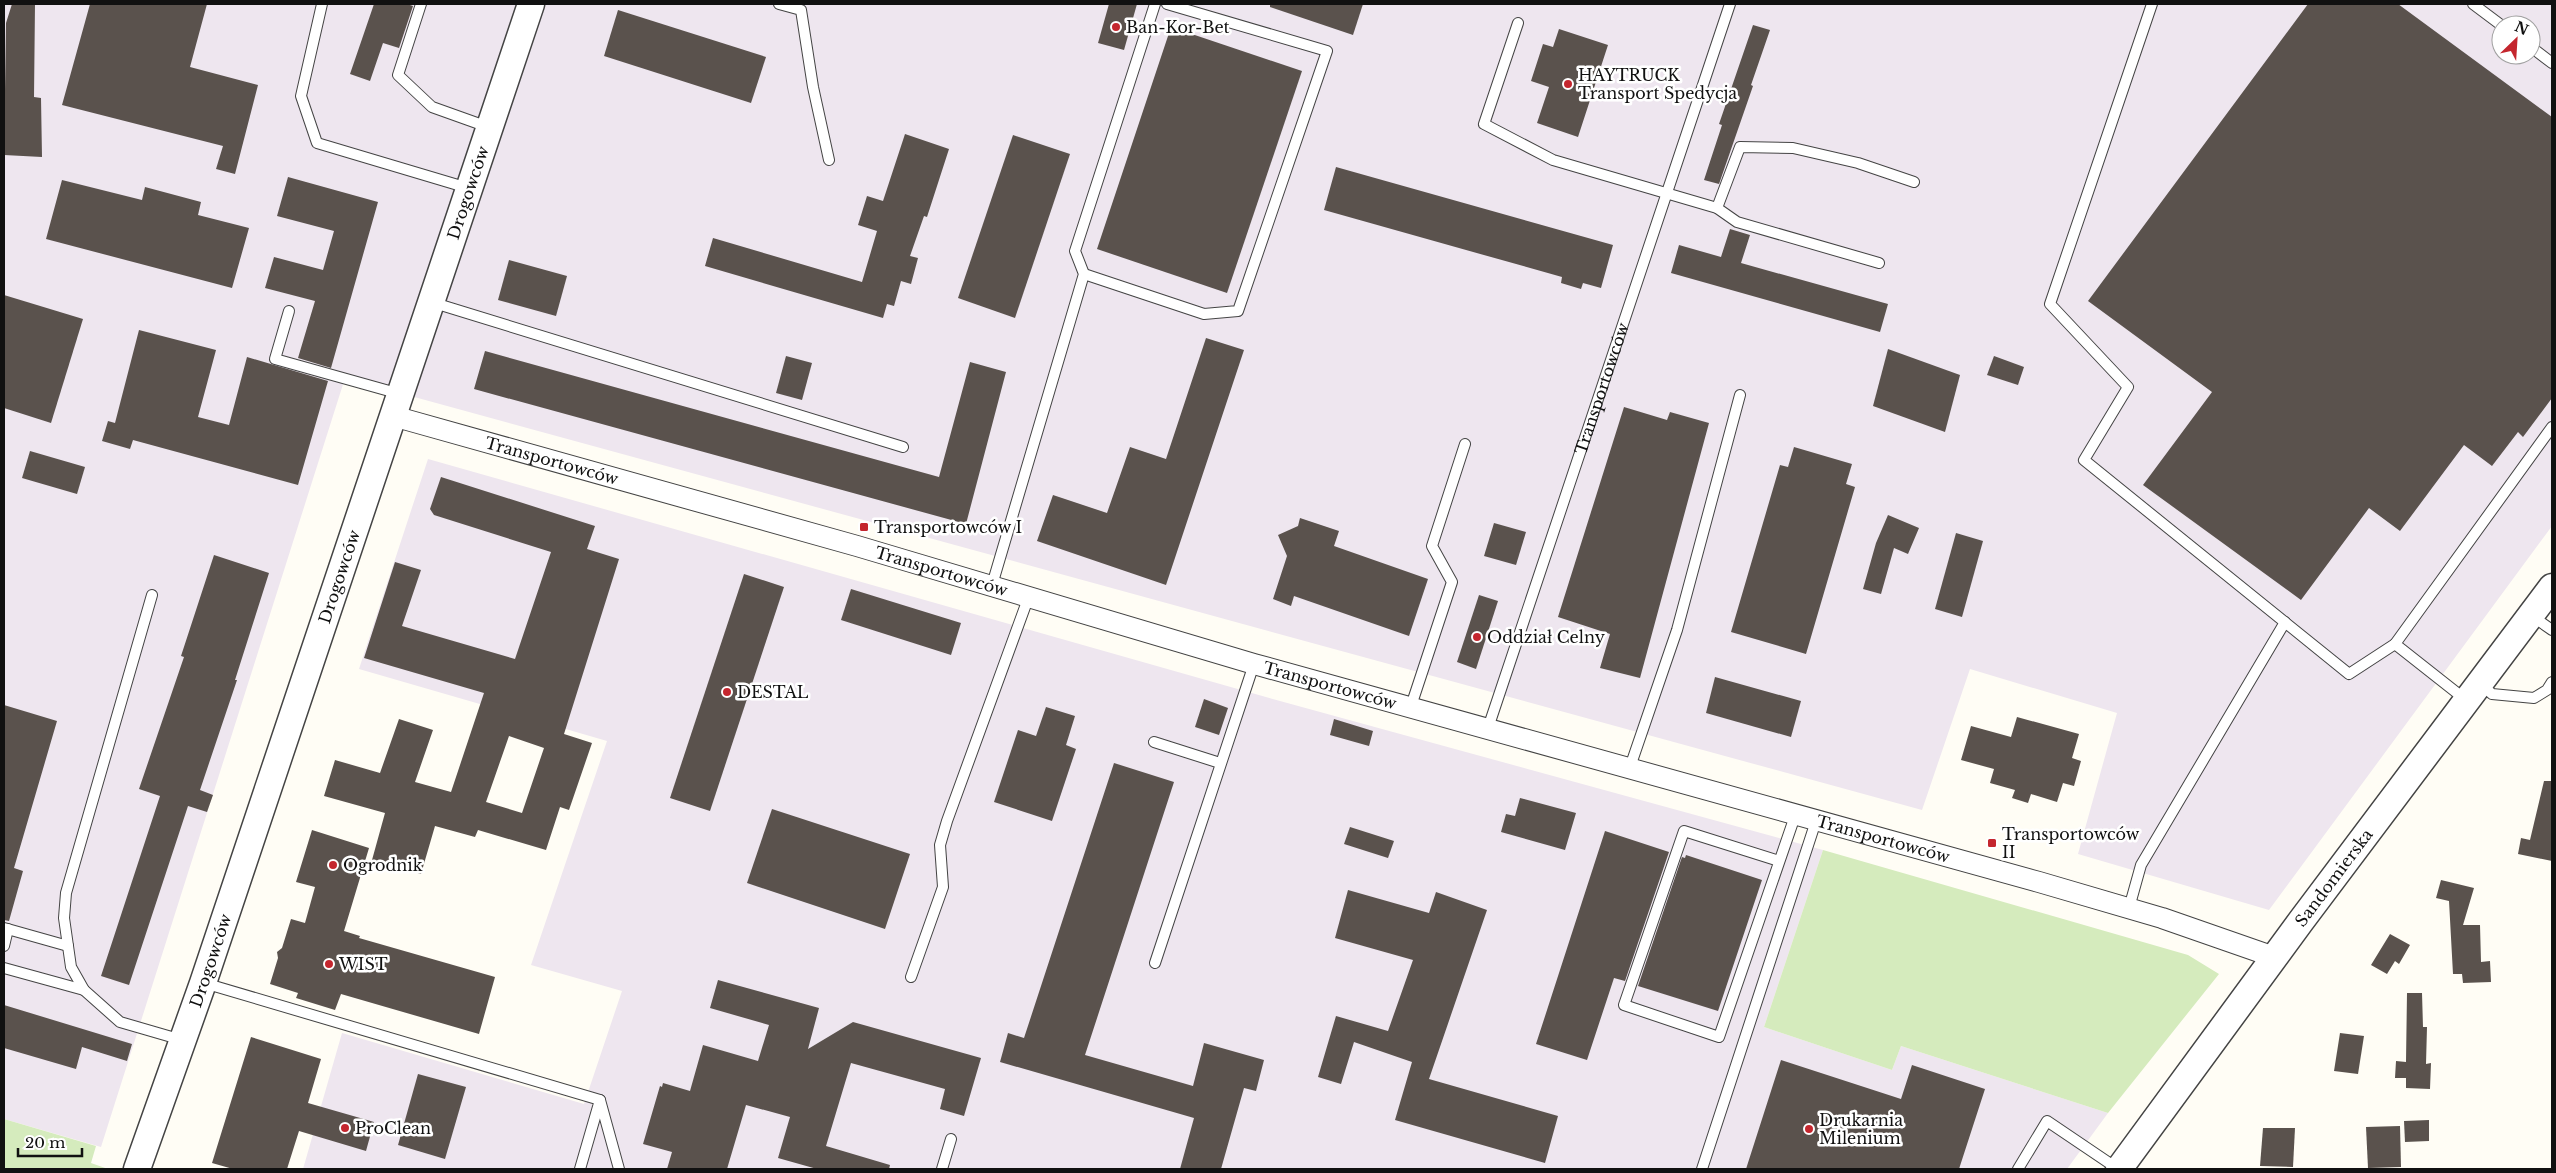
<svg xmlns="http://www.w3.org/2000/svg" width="2556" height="1173" viewBox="0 0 2556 1173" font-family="'Libre Baskerville',serif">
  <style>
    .industrial { fill: #eee6ef; fill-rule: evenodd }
    .green { fill: #d5ebbd }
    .building { fill: #5a524d; fill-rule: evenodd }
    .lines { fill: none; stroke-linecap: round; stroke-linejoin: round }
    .service-casing { stroke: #444; stroke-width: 12 }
    .minor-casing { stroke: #444; stroke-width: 22 }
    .tertiary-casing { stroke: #444; stroke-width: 29 }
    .service { stroke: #fff; stroke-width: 10 }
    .minor { stroke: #fff; stroke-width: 20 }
    .tertiary { stroke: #fff; stroke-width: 26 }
    .poi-dot { fill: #c4262e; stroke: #fff; stroke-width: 2 }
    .labels { text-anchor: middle; stroke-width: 5; stroke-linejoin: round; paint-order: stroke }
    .poi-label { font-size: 16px; fill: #111; stroke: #fff; text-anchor: start }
    .street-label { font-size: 16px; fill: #111; stroke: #fff }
  </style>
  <rect width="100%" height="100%" fill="#fffdf5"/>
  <g class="industrial">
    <path d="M4,4h2548v522l-283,384 -191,-56 39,-141 -147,-44 -48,141 -1577,-432 -244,769 -97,-28zM2501,25h30v30h-30z"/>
    <path d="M428,459l852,242 543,149 -59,177 128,43 9,-24 207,67 -41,56h-1764l39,-136 242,71 38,-113 -91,-26 76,-224 -248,-72z"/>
  </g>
  <g class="green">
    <path d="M1823,850l365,105 31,19 -111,139 -207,-67 -9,24 -128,-43z"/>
    <path d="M4,1119l92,27 -5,17 17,6h-104z"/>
  </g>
  <g class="building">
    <path d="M12,4h23l-1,93 7,1 1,59 -38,-2 2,-132z"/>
    <path d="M90,4h117l-17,63 68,18 -23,89 -19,-5 7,-23 -161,-41z"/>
    <path d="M374,4h33l6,2 -14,42 -16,-5 -13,38 -20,-7z"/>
    <path d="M1109,4h28l-13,46 -26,-7z"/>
    <path d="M1270,4h93l-10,31 -83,-28z"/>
    <path d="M2308,4h90l154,113v281l-29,39 -5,-5 -26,34 -28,-21 -64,86 -31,-23 -68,92 -158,-115 69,-93 -124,-91z"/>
    <path d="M618,10l148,47 -15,46 -147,-47z"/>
    <path d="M1753,25l17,5 -19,55 2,1 -34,98 -15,-4 18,-55 -3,-1z"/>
    <path d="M1171,27l131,44 -75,222 -130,-44z"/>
    <path d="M1559,29l49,16 -30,92 -41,-14 12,-36 -18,-6 12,-37 10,3z"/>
    <path d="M905,134l44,15 -22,68 -3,-1 -14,40 8,2 -7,26 -10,-3 -7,25 -7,-2 -4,14 -178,-52 8,-28 149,44 15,-51 -19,-6 9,-29 16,5z"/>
    <path d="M1013,135l57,19 -55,164 -57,-20z"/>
    <path d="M1336,167l277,78 -12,43 -18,-5 -2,6 -20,-6 1,-6 -238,-67z"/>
    <path d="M288,177l90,25 -47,166 -33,-10 17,-57 -50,-13 9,-31 49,13 11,-39 -57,-15z"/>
    <path d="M62,180l80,20 3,-13 56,15 -3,13 51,13 -17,60 -186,-49z"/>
    <path d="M1730,229l20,6 -9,28 147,41 -8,28 -209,-59 8,-28 42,12z"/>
    <path d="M509,260l58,16 -11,40 -58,-16z"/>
    <path d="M4,295l79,24 -32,104 -47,-15z"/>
    <path d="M139,330l77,20 -18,67 31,8 18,-68 81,24 -30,104 -165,-45 -3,9 -28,-8 6,-20 7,2z"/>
    <path d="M1206,338l38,12 -78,235 -129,-44 16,-46 54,18 23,-66 36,12z"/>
    <path d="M1888,349l72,26 -15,57 -72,-26z"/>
    <path d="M485,351l454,126 31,-115 36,10 -40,152 -492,-135z"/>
    <path d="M786,356l26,7 -10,37 -26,-7z"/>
    <path d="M1994,356l30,11 -6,18 -31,-10z"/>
    <path d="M1624,407l43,13 3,-8 39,11 -69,255 -40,-10 10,-34 -52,-17z"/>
    <path d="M1794,447l58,17 -6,20 9,3 -49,167 -75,-22 49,-167 8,2z"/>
    <path d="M30,451l55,16 -8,27 -55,-16z"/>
    <path d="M441,477l154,49 -8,23 32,10 -55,175 28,9 -23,67 -9,-3 -14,43 -68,-20 -3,7 -40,-11 -14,48 -49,-14 13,-47 -61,-17 11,-36 45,13 19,-54 34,11 -18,52 36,10 33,-99 -120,-35 31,-96 26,8 -19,56 113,33 36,-107 -117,-37 -4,-6zM509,736l35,12 -22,65 -36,-11z"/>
    <path d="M1888,515l31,13 -11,26 -14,-6 -13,46 -18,-5 13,-46z"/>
    <path d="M1300,518l39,13 -5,15 94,33 -19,57 -115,-40 -3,10 -18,-7 14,-43 -9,-21 20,-9z"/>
    <path d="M1494,523l32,9 -10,33 -32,-9z"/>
    <path d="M1956,533l27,8 -21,76 -27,-8z"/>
    <path d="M214,555l55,18 -34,107h2l-37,110 13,5 -6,17 -19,-6 -59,179 -28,-9 59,-180 -21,-7 45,-132 -3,-1z"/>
    <path d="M744,574l40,13 -74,224 -40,-13z"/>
    <path d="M851,589l110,34 -10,32 -110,-35z"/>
    <path d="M1479,595l19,6 -22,68 -19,-7z"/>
    <path d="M1715,677l86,24 -10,36 -85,-24z"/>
    <path d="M1204,699l24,9 -9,27 -24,-8z"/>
    <path d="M4,705l53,16 -43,147 9,3 -14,50 -5,-1z"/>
    <path d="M1046,707l29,9 -9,29 10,4 -24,72 -58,-19 24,-72 18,6z"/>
    <path d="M2017,717l62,17 -7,24 9,3 -7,25 -11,-3 -6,19 -26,-8 -3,9 -16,-5 3,-8 -25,-7 4,-14 -33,-9 10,-34 40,11z"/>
    <path d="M1334,719l39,12 -4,15 -39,-11z"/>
    <path d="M1114,763l60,19 -89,273 108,31 11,-43 60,17 -8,31 -12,-3 -23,81h-41l14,-51 -194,-56 8,-29 16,5z"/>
    <path d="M2544,781h8v80l-34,-7 3,-16 9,2z"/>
    <path d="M1520,798l56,15 -11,37 -64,-18 5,-18 9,2z"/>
    <path d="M772,809l138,45 -25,75 -138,-46z"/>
    <path d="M1350,827l44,14 -6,17 -44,-14z"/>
    <path d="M312,830l57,18 -25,83 16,5 -1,2 136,39 -16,57 -138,-40 -6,16 -39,-12 2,-5 -28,-9 8,-26 -1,-6 5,-4 9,-29 14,4 10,-36 -19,-5z"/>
    <path d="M1605,831l64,21 -44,129 -11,-3 -27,82 -51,-16z"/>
    <path d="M1686,855l76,25 -44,131 -80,-25 44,-129 3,1z"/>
    <path d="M2441,880l33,8 -11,37h17l1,37 9,-1 1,21 -28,1 -1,-9h-9l-4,-73 -13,-3z"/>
    <path d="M1348,890l81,23 7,-21 51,18 -58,169 129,37 -13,47 -150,-43 17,-58 -58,-20 -13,42 -23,-7 18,-61 52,15 25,-71 -78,-22z"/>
    <path d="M2390,934l20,11 -11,19 -4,-3 -8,13 -16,-9z"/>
    <path d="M718,980l101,28 -11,41 45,-27 128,36 -17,58 -24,-7 5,-20 -94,-26 -25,83 64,19 -1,4h-72l-39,-11 12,-41 -44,-12 -19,64h-60l5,-17 -29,-8 17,-58 2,1 1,-4 27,8 13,-46 55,16 11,-36 -59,-17z"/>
    <path d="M2407,993h15l1,34h4l-1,37 5,-1 -1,26 -24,-1v-10h-11l1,-17 10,1z"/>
    <path d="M4,1005l128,39 -5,17 -45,-14 -6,22 -72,-21z"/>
    <path d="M2340,1033l24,3 -6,38 -24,-3z"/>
    <path d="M251,1037l70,22 -13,44 66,19 -8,29 -67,-20 -12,38h-54l-21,-6z"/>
    <path d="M1781,1060l120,39 11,-34 73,24 -26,80h-213z"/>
    <path d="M418,1074l48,13 -21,72 -47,-14z"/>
    <path d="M2429,1120v21l-24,1 -1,-21z"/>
    <path d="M2400,1126l1,41 -33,1 -2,-41z"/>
    <path d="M2263,1128h32l-2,39 -33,-1z"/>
  </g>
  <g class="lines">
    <defs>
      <g id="service">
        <path d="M322,4l-21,92 16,47 151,45"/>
        <path d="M421,4l-23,71 34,32 56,20"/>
        <path d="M779,4l22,6 12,77 16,73"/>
        <path d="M2152,4l-102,300 78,83 -44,73 265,214 46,-30"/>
        <path d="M2473,4l28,21"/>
        <path d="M1518,23l-34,101 69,36 164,48 20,14 142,41"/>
        <path d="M2531,47l21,16"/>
        <path d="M1717,208l23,-61 53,1 65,15 56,19"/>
        <path d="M1084,274l120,40 34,-3 89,-260 -160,-47"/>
        <path d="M431,302l472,145"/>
        <path d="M289,311l-14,48 125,35"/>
        <path d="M992,585l92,-311 -9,-23 80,-247"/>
        <path d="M152,595l-86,298 -2,25 7,49 13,23 36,32 62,18"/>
        <path d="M2532,616l20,14"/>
        <path d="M2481,684l11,10 42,4 13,-8 5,-8"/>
        <path d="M2466,700l-71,-56 157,-217"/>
        <path d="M1411,706l41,-124 -20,-36 33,-102"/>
        <path id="s1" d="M1488,728l242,-724"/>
        <path d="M1154,742l66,21"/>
        <path d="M1630,767l47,-137 63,-235"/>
        <path d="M1779,861l-95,-30 -60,174 95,32 76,-221"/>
        <path d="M2129,908l12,-43 144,-243"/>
        <path d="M4,928l64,18"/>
        <path d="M4,946l4,-17"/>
        <path d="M1155,963l99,-299"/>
        <path d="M4,968l80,22"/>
        <path d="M911,977l32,-90 -3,-42 7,-24 82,-225"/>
        <path d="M204,983l396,117 -20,69"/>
        <path d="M600,1100l19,69"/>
        <path d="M942,1169l9,-30"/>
        <path d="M1702,1169l114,-348"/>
        <path d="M2018,1169l29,-48 71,48"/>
      </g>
      <g id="minor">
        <path id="s2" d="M393,416l464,130 397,118 785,218 123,36 112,39"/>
      </g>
      <g id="tertiary">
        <path id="s3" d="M137,1169l66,-186 328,-979"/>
        <path id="s4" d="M2119,1169l182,-248 251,-334"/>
      </g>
    </defs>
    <use href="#service" class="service-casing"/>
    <use href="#minor" class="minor-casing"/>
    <use href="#tertiary" class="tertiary-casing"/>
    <use href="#service" class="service"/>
    <use href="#minor" class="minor"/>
    <use href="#tertiary" class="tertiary"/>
  </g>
  <g class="poi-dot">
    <circle cx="1116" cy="27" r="5"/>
    <circle cx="1568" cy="84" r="5"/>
    <rect x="859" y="522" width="10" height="10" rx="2.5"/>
    <circle cx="1477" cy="637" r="5"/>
    <circle cx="727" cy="692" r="5"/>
    <rect x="1987" y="838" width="10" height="10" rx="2.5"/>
    <circle cx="333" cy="865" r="5"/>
    <circle cx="329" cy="964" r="5"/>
    <circle cx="345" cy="1128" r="5"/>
    <circle cx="1809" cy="1129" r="5"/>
  </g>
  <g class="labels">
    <g class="poi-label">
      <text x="1126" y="33">Ban-Kor-Bet</text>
      <text x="1578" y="81">HAYTRUCK<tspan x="1578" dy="18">Transport Spedycja</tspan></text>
      <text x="874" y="533">Transportowców I</text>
      <text x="1487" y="643">Oddział Celny</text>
      <text x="737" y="698">DESTAL</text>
      <text x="2002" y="840">Transportowców<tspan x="2002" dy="18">II</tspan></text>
      <text x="343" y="871">Ogrodnik</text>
      <text x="339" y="970">WIST</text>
      <text x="1819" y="1126">Drukarnia<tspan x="1819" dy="18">Milenium</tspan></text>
      <text x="355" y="1134">ProClean</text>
    </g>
    <g class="street-label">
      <text dy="6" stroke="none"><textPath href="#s3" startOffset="1031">Drogowców</textPath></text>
      <text dy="6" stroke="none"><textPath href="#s1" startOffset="358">Transportowców</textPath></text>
      <text dy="6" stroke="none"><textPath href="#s2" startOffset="165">Transportowców</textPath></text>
      <text dy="6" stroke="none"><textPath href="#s2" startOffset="570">Transportowców</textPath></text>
      <text dy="6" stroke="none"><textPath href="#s3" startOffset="626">Drogowców</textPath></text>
      <text dy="6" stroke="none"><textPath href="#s2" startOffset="975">Transportowców</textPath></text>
      <text dy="6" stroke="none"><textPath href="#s2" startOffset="1549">Transportowców</textPath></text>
      <text dy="6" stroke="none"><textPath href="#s4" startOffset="362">Sandomierska</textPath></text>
      <text dy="6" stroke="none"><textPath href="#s3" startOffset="221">Drogowców</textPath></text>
    </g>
  </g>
  <rect width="2556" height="1173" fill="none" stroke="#111111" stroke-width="10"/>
  <g transform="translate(2516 40) rotate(25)"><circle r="24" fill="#ffffff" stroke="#a0a0a0"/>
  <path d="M0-4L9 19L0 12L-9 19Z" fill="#c4262e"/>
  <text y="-8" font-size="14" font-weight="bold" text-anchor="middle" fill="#111111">N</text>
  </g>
  <path d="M18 1148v8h64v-8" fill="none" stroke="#111111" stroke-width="2.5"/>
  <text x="25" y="1148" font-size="15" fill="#111111" stroke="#ffffff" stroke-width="4" paint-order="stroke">20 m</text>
</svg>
